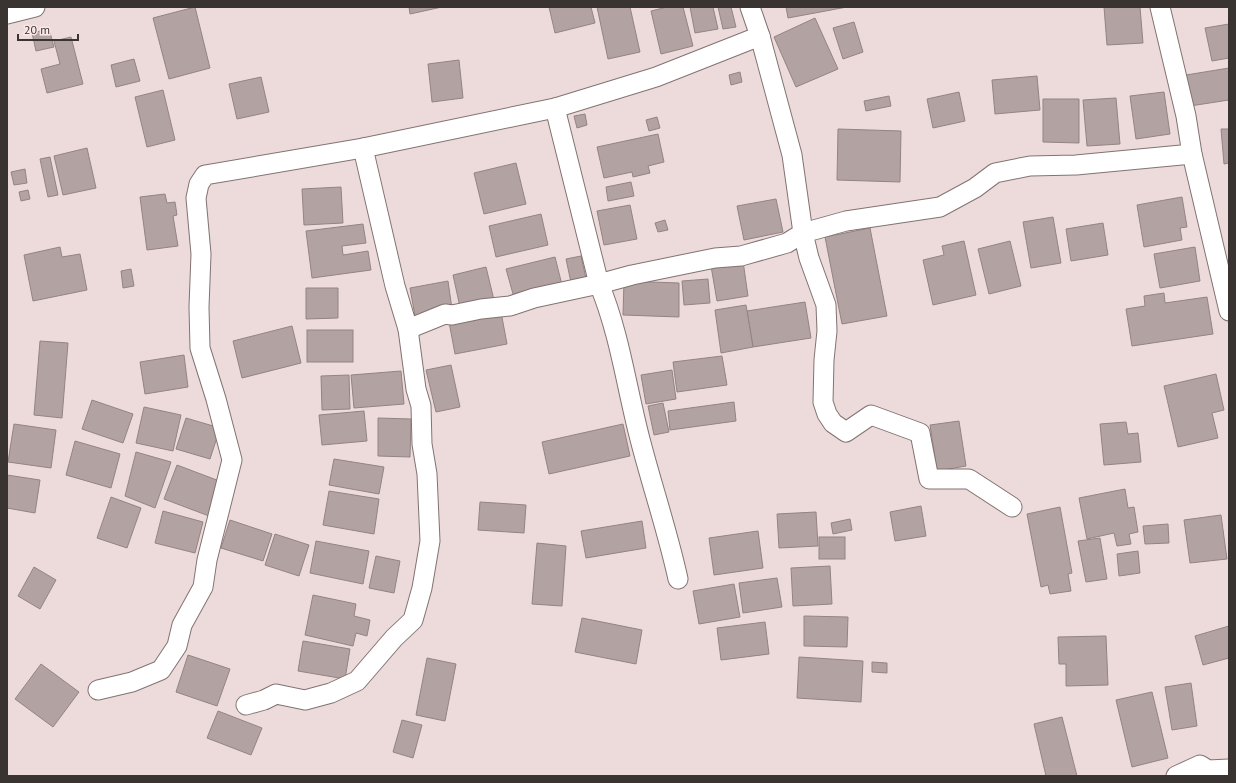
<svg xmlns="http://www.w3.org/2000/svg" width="1236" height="783" viewBox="0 0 1236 783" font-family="'PT Sans',sans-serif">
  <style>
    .building { fill: #b2a2a1; stroke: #938483 }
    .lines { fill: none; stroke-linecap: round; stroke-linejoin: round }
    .minor-casing { stroke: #827372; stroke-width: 21 }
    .minor { stroke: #fff; stroke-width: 19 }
  </style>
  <rect width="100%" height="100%" fill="#ecdbda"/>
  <g class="building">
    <path d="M195,7l15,61 -41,11 -16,-61z"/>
    <path d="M409,7h33l-32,7z"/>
    <path d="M549,7h42l4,16 -40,10z"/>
    <path d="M597,7h33l10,45 -32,7z"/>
    <path d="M667,7h16l10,39 -32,8 -10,-43z"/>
    <path d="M690,7h23l5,22 -23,4z"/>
    <path d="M718,7h13l5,20 -13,2z"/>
    <path d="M786,7h61l-59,11z"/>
    <path d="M1104,7h36l3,36 -36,2z"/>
    <path d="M815,18l23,51 -42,18 -22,-50z"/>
    <path d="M854,22l9,30 -20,7 -10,-31z"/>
    <path d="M1229,24v34l-17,3 -7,-33z"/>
    <path d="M49,29l5,18 -18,4 -4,-18z"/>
    <path d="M71,37l12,47 -36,9 -6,-24 19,-5 -6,-23z"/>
    <path d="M134,59l6,22 -24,6 -5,-22z"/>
    <path d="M459,60l4,38 -31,4 -4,-38z"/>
    <path d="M1229,68v32l-39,6 -4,-31z"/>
    <path d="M740,72l2,10 -11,3 -2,-10z"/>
    <path d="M1037,76l3,34 -45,4 -3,-34z"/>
    <path d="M261,77l8,35 -32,7 -8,-35z"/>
    <path d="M163,90l12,50 -28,7 -12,-50z"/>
    <path d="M959,92l6,29 -32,7 -6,-29z"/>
    <path d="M1164,92l6,42 -34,5 -6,-43z"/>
    <path d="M889,96l2,10 -25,5 -2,-10z"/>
    <path d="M1116,98l4,46 -33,2 -4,-46z"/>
    <path d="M1043,99h36v44l-36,-1z"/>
    <path d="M585,114l2,11 -10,3 -3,-12z"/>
    <path d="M657,117l3,11 -11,3 -3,-11z"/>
    <path d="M838,129l63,2 -1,51 -63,-2z"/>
    <path d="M1221,129h8v34l-5,1z"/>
    <path d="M658,134l6,28 -16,4 2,7 -17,4 -1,-5 -28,6 -7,-31z"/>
    <path d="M87,148l9,40 -33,7 -9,-39z"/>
    <path d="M50,157l8,38 -10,2 -8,-38z"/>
    <path d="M516,163l10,41 -42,10 -10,-41z"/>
    <path d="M25,169l2,14 -13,2 -3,-13z"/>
    <path d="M631,182l3,14 -26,5 -2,-14z"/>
    <path d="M341,187l2,36 -39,2 -2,-36z"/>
    <path d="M28,190l2,9 -9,2 -2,-9z"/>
    <path d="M165,194l2,9 8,-1 2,13 -4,1 5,30 -31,4 -7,-53z"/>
    <path d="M1182,197l5,30 -7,1 2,12 -38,7 -7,-42z"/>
    <path d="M776,199l7,33 -39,8 -7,-34z"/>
    <path d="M630,205l7,34 -33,6 -7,-34z"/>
    <path d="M541,214l7,31 -52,12 -7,-31z"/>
    <path d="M1053,217l8,46 -30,5 -8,-46z"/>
    <path d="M665,220l3,10 -10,2 -3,-9z"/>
    <path d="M1103,223l5,32 -37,6 -5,-32z"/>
    <path d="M363,224l3,19 -24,3 1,9 25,-4 3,19 -59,8 -6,-47z"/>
    <path d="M870,228l17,88 -45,8 -17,-87z"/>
    <path d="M964,241l12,54 -43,10 -10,-45 21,-5 -2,-9z"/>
    <path d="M1010,241l11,45 -32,8 -11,-45z"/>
    <path d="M60,247l2,10 18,-3 7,36 -54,11 -9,-46z"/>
    <path d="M1195,247l5,34 -40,7 -6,-34z"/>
    <path d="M581,256l6,27 -15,4 -6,-28z"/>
    <path d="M555,257l8,32 -48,12 -9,-32z"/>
    <path d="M743,261l5,35 -31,5 -6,-35z"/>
    <path d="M486,267l8,33 -34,7 -7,-32z"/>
    <path d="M131,269l3,17 -11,2 -2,-17z"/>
    <path d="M708,279l2,24 -26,2 -2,-24z"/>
    <path d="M448,281l4,28 -37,7 -5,-28z"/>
    <path d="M624,281l55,2v34l-56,-2z"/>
    <path d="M306,288h32v30l-32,1z"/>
    <path d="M1164,293l1,10 42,-6 6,37 -81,12 -6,-37 19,-3 -1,-10z"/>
    <path d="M805,302l6,36 -58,9 -6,-36z"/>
    <path d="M746,305l7,42 -32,6 -6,-43z"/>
    <path d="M501,312l6,32 -52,10 -6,-32z"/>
    <path d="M292,326l9,37 -59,15 -9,-37z"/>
    <rect x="307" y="330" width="46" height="32"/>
    <path d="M40,341l28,2 -6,75 -28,-3z"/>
    <path d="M184,355l4,32 -43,7 -5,-32z"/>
    <path d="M722,356l5,29 -50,7 -4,-30z"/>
    <path d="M451,365l9,42 -24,5 -10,-42z"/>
    <path d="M672,370l4,29 -30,5 -5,-29z"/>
    <path d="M401,371l3,33 -50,4 -3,-33z"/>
    <path d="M1216,374l8,36 -12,3 6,25 -40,9 -14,-61z"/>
    <path d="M349,375l1,34 -28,1 -1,-34z"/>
    <path d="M92,400l41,14 -10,29 -41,-14z"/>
    <path d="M734,402l2,19 -66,9 -2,-19z"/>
    <path d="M663,403l6,29 -15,3 -6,-29z"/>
    <path d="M144,407l37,8 -8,36 -37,-8z"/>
    <path d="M364,411l3,30 -45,4 -3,-30z"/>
    <path d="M186,418l34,10 -10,31 -34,-10z"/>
    <path d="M378,418l33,1 -1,38 -32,-1z"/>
    <path d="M959,421l7,45 -29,5 -7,-46z"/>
    <path d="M1126,422l2,12 10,-1 3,29 -37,3 -4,-41z"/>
    <path d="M14,424l42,6 -5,38 -43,-6z"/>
    <path d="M623,424l7,32 -81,18 -7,-32z"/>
    <path d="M75,441l45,13 -9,34 -45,-13z"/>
    <path d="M136,452l35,10 -16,46 -30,-12z"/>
    <path d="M334,459l50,8 -5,27 -50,-9z"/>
    <path d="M177,465l45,17 -13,34 -45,-17z"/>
    <path d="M7,475l33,5 -5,33 -28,-5z"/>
    <path d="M1125,489l3,19 6,-1 4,25 -9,2 2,10 -14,2 -3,-13 -27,6 -8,-41z"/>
    <path d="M329,491l50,8 -5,35 -51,-9z"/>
    <path d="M111,497l30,11 -14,40 -30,-10z"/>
    <path d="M480,502l46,3 -2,28 -46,-3z"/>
    <path d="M921,506l5,30 -31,5 -5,-29z"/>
    <path d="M1060,507l12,66 -4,1 3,17 -21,3 -2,-9 -7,2 -14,-73z"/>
    <path d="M163,511l40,11 -8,31 -40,-10z"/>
    <path d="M816,512l2,34 -39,2 -2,-34z"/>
    <path d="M1221,515l6,44 -37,4 -6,-43z"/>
    <path d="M850,519l2,11 -19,4 -2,-11z"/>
    <path d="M230,520l42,14 -9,27 -42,-13z"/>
    <path d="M642,521l4,27 -60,10 -5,-27z"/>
    <path d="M1168,524l1,19 -24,1 -2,-18z"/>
    <path d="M758,531l5,37 -49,7 -5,-37z"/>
    <path d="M275,534l34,11 -10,31 -34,-11z"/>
    <rect x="819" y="537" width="26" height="22"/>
    <path d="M1100,538l7,41 -21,3 -8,-41z"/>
    <path d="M316,541l53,10 -6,33 -53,-11z"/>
    <path d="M537,543l29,3 -4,60 -30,-2z"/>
    <path d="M1138,551l2,22 -21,3 -2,-22z"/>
    <path d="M376,556l24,5 -6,32 -25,-5z"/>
    <path d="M830,566l2,38 -39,2 -2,-38z"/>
    <path d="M34,567l22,13 -16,29 -22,-13z"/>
    <path d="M777,578l5,29 -39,6 -4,-30z"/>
    <path d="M734,584l6,33 -41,7 -6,-33z"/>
    <path d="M313,595l43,9 -2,12 16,4 -3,16 -11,-3 -3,13 -48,-11z"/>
    <path d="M804,616l44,1 -1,30 -43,-1z"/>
    <path d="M582,618l60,12 -6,34 -61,-12z"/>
    <path d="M765,622l4,32 -48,6 -4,-32z"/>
    <path d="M1229,626v32l-26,7 -8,-29z"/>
    <path d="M1106,636l2,49 -42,1v-22h-7l-1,-27z"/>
    <path d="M303,641l47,8 -5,30 -47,-8z"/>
    <path d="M188,655l42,14 -13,37 -41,-14z"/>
    <path d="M799,657l64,4 -2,41 -64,-4z"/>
    <path d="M427,658l29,6 -11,57 -29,-6z"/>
    <path d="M872,662l15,1v10l-15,-1z"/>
    <path d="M41,664l38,28 -26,35 -38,-28z"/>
    <path d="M1191,683l6,43 -25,4 -7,-43z"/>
    <path d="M1152,692l16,66 -36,9 -16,-67z"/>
    <path d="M218,711l44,17 -11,27 -44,-17z"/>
    <path d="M1062,717l15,59h-31l-12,-52z"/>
    <path d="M402,720l20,5 -9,33 -20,-6z"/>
  </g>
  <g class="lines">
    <defs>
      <g id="minor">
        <path d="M1160,7l26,109 6,38 37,157"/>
        <path d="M7,14l28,-7"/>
        <path d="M555,108l44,176c21,50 28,107 42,159 12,46 27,90 37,136"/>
        <path d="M363,148l32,138 13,43"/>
        <path d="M1012,507l-43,-28h-40l-9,-46 -49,-18 -25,17 -13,-9 -6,-9 -4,-12 1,-42 3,-29 -1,-26 -17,-47 -6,-25 43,-12 94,-14 35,-19 20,-15 35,-7 46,-1 116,-11"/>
        <path d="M98,690l34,-8 29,-12 16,-24 5,-21 21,-38 4,-27 25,-100 -16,-61 -16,-51 -1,-41 2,-53 -5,-56 3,-14 6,-9 158,-27 192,-40 101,-31 104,-41"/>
        <path d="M246,705l18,-5 12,-6 29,6 26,-7 26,-12 37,-43 19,-18 9,-32 8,-47 -3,-67 -5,-30 -1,-38 -5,-17 -8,-60 37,-15 7,1 29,-6 29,-3 24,-8 65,-14 33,-9 83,-17 26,-2 46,-13 16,-10 -11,-78 -32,-119 -10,-29"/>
        <path d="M1176,776l24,-11 8,5 21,-1"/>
      </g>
    </defs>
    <use href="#minor" class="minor-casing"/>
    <use href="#minor" class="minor"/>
  </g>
  <rect width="1236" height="783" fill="none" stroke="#393332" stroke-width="16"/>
  <path d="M18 34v6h60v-6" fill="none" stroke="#393332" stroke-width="2"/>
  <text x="24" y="34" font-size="12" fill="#393332" stroke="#f9e8e7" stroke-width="3" paint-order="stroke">20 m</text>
</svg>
